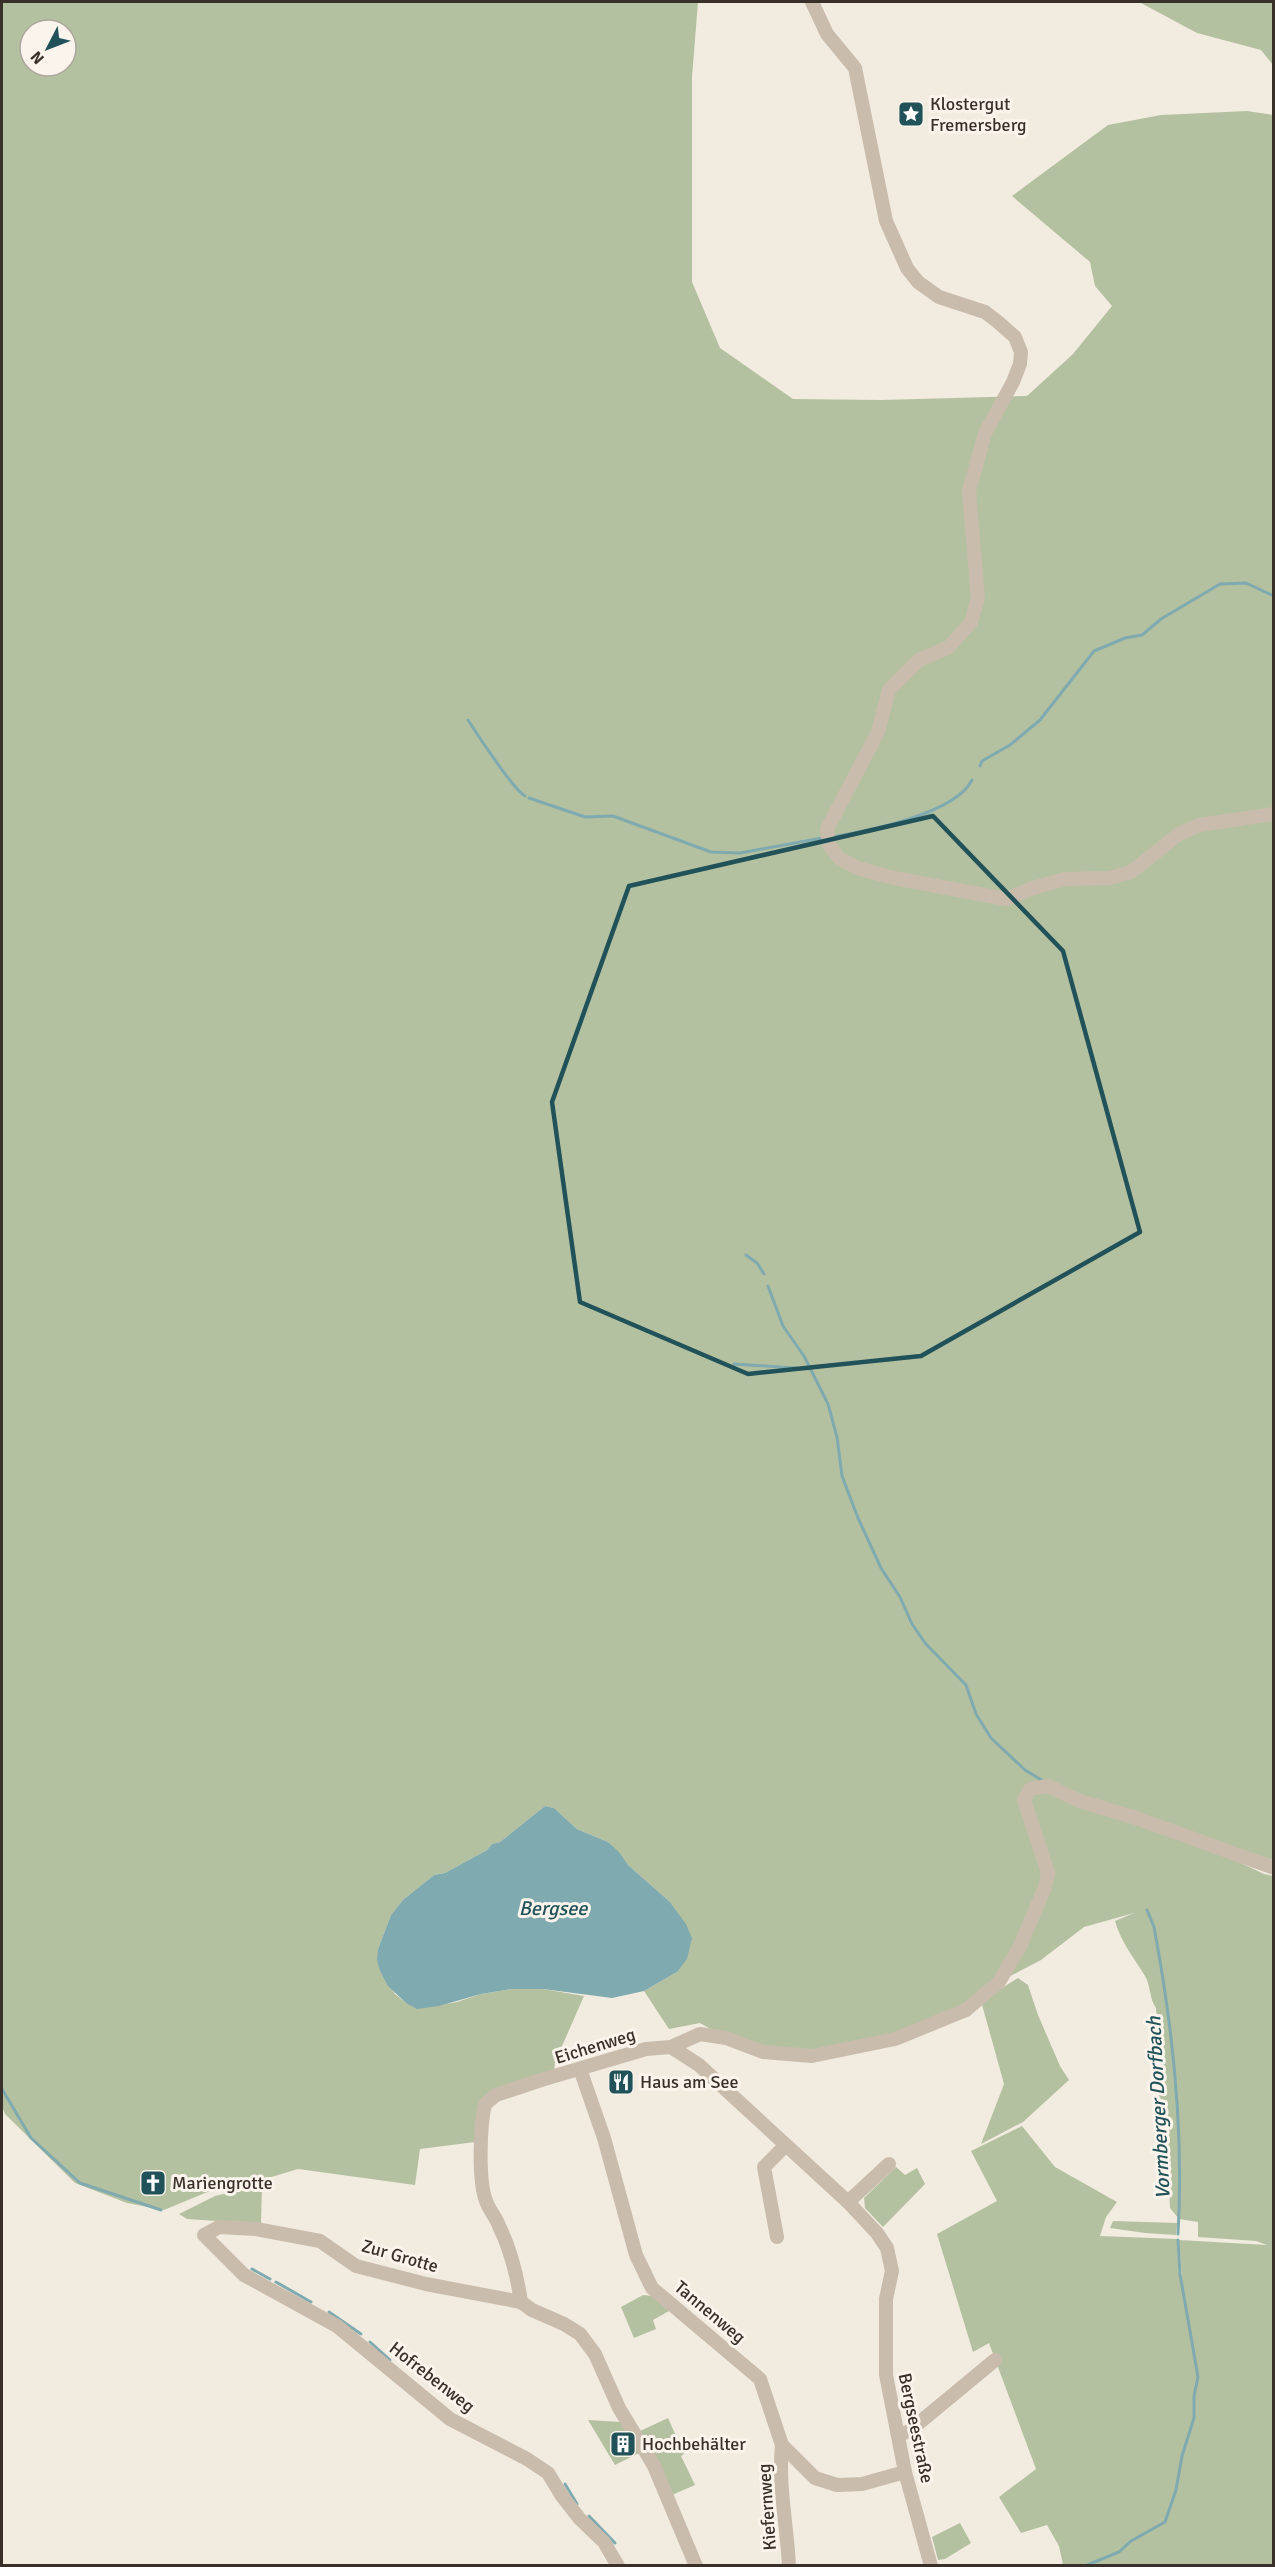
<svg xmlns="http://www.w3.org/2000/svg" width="1275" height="2567" viewBox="0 0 1275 2567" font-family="Signika,sans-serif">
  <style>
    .green { fill: #b4c1a0; fill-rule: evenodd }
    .water { fill: #7faaaf }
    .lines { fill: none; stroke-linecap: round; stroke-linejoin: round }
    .stream { stroke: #7faaaf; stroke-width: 3 }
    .minor { stroke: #cabcac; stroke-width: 14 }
    .marked { fill: none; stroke: #215259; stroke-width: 4.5; stroke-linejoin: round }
    .labels { text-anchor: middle; stroke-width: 6; stroke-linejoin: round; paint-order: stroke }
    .poi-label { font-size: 18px; fill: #39302a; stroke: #faf4ec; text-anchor: start }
    .street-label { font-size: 18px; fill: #39302a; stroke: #faf4ec }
    .water-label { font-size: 20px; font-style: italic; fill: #215259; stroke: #faf4ec }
  </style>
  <rect width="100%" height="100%" fill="#f2ebe0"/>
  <g class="green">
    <path d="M2,2h696l-6,75v205l28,66 73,51 88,1 146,-4 46,-42 39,-48 -17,-20 -5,-24 -78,-66 96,-71 53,-10 86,-4 26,4v1745l-95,-27 86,41 9,2v689h-210l-4,-19 -12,-21 -26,8 -22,-36 37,-28 -47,-126 -16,9 -36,-118 60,-33 -26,-50 51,-25 33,41 62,35 -11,15 -6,19 77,3 2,36 4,15 -4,-50 88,5 -11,-4 -58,-4v-15l-19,-3 -9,-11 -4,-100 -8,-14 6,-17 -5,-20 -3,-49c-7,-10 -5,-22 -11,-32 -11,-18 -24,-34 -30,-55l19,-8 -50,14 -43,33 -42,22 -10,10 -94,47 -83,17 -86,-18 -26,-15 -31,6 -25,-38 33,-19 -8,-71 -41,-36 -20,-23 -31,-13 -23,-21 -9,-2 -45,36 -8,2 -5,6 -42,23 -11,2 -31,25 -12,15 -13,34 2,22 15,23 11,9 24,4 27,-5 24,-8 31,-5h31l41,7 -29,66 -1,10 -71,25 -8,45 -55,7 -5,36 -117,-16 -60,18 -21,1 -53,22 -37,-7 -52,-20 -70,-69 -3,-8zM30,30h36v36h-36z"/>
    <path d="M1139,2h134v63l-12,-15 -64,-17z"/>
    <path d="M1018,1978l10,7 10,30 22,51 9,14 -46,42 -42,22 23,-60 -23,-83z"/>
    <path d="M896,2167l9,8 12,-7 8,16 -42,43 -18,-19 -1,-10z"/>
    <path d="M262,2185l-1,39 -74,-5 -8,-5 36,-18z"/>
    <path d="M1113,2221l64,2 -1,12 -31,-2 -35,-5z"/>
    <path d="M643,2295l10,1 16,15 -16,9 3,9 -22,9 -13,-31z"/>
    <path d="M668,2418l16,36 -3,2 14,29 -23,10 -34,-63z"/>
    <path d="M588,2420l33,2 7,12 -6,4 6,9 6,-3 5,9 -24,12z"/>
    <path d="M960,2523l11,20 -26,16 -7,1 -6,-23z"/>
  </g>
  <path class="water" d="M545,1806l9,2 23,21 31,13 11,10 9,13 41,36 17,23 6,14 -5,21 -10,13 -33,19 -32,7 -69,-9h-31l-31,5 -42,12 -22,3 -11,-6 -18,-17 -8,-15 -3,-11 1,-11 13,-34 12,-15 31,-25 11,-2 42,-23 5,-6 8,-2z"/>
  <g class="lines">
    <g class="stream">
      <path d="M468,720c9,14 45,69 57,76"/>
      <path d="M980,766l2,-5 28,-16 30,-25 54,-69 31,-13 17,-3 19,-16 59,-35 26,-1 28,13"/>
      <path d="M529,798l56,19 28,-1 98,36 29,1 82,-15"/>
      <path d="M832,837c36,-6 123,-23 140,-57"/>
      <path d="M746,1255l11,8 7,11"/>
      <path d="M768,1286l15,40 21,30 24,48 9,33 5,39 16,42 23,50 19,29 12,27 13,19 41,42 10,29 15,24 34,32 18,11"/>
      <path d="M734,1364l76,5"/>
      <path d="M1147,1910l7,17c19,101 30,205 24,307"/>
      <path d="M2,2089l29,49 49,45 81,27"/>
      <path d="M252,2269l18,10"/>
      <path d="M276,2282l35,20"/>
      <path d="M329,2312l32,22"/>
      <path d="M370,2342l20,18"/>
      <path d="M565,2484l12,20"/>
      <path d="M589,2516l26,27"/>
      <path d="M1085,2566l34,-14 12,-11 34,-19 11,-32 6,-34 12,-38v-22l4,-19 -18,-103 -2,-34"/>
    </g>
    <g class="minor">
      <path d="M812,2l15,32 28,34 31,153 21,47 11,14 21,15 46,15 13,10 17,15 6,15 -1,12 -7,18 -28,51 -16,58 9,107 -7,24 -22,25 -30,13 -30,30 -11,42 -51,97 2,16 10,13 18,10 37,10 112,21 27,-11 32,-9 45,-1 21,-6 48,-38 20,-9 75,-11"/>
      <path d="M671,2047l28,18 149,137 29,31 10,15 5,23 -6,28v76l19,97 26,94"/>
      <path d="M580,2069l24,69 32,117 16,33 108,91 22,66 33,33 22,7 25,-1 43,-12"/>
      <path d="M848,2202l41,-38"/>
      <path d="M777,2237l-13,-70 21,-21"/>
      <path d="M521,2302l-95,-18 -70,-18 -36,-25 -64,-12 -37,-2 -15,8 40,40 93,51 113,93 77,40 21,14 14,23 17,22 25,24 14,24"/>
      <path d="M899,2434l9,-2 87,-72"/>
      <path d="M782,2445c-4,40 5,80 7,121"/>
      <path d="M696,2566l-42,-100 -35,-58 -24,-54 -15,-20 -16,-10 -32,-14 -11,-8c-4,-27 -10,-52 -22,-76 -3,-9 -10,-16 -13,-25 -8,-21 -6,-75 -1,-97l11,-9 45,-15 105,-31 25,-2 29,-13 26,4 37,14 49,4 83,-17 71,-29 33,-28 21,-36 25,-59 3,-14 -24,-73 6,-11 18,-3 32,15 56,17 138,50"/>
    </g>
  </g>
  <path class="marked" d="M933,816l130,135 77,281 -219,124 -173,18 -168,-72 -28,-200 77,-216z"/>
  <defs>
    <symbol id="sight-square" viewBox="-11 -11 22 22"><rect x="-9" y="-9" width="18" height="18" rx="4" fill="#215259" stroke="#faf4ec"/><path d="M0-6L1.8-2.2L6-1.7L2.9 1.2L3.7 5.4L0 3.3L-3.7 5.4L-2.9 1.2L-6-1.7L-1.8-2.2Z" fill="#fff"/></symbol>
    <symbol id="restaurant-square" viewBox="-11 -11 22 22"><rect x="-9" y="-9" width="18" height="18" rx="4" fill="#215259" stroke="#faf4ec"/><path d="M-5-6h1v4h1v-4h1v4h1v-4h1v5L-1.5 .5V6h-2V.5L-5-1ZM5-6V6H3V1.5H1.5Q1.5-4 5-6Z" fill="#fff"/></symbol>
    <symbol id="church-square" viewBox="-11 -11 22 22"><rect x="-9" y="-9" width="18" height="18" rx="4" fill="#215259" stroke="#faf4ec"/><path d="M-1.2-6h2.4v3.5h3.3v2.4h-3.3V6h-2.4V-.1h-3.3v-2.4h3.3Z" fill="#fff"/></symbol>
    <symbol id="building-square" viewBox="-11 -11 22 22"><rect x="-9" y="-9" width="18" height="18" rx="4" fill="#215259" stroke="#faf4ec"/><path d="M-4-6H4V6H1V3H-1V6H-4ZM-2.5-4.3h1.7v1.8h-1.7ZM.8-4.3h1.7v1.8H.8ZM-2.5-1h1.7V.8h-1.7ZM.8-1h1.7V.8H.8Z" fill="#fff"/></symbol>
  </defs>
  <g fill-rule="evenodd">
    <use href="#sight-square" x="896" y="99" width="30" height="30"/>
    <use href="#restaurant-square" x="606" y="2067" width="30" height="30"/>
    <use href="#church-square" x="138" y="2168" width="30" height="30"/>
    <use href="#building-square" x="608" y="2429" width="30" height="30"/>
  </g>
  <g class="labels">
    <g class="poi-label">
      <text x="930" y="110">Klostergut<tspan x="930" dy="21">Fremersberg</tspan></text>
      <text x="640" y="2088">Haus am See</text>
      <text x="172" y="2189">Mariengrotte</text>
      <text x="642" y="2450">Hochbehälter</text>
    </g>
    <g class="street-label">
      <text transform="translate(595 2046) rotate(-17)" y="6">Eichenweg</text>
      <text transform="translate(400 2256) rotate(16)" y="6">Zur Grotte</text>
      <text transform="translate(710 2312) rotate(40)" y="6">Tannenweg</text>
      <text transform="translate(432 2377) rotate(38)" y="6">Hofrebenweg</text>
      <text transform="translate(916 2428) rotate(78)" y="6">Bergseestraße</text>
      <text transform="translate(767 2507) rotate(-94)" y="6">Kiefernweg</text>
    </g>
    <g class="water-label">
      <text x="553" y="1915">Bergsee</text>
      <text transform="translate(1158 2108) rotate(-93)" y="7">Vormberger Dorfbach</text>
    </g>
  </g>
  <rect width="1275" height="2567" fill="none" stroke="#39302a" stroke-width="6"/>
  <g transform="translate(48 48) rotate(228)"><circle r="28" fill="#faf4ec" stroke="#ada69e" stroke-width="1.5"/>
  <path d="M0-4.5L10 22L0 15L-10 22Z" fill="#215259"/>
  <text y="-9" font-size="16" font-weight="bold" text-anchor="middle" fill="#39302a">N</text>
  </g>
</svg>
